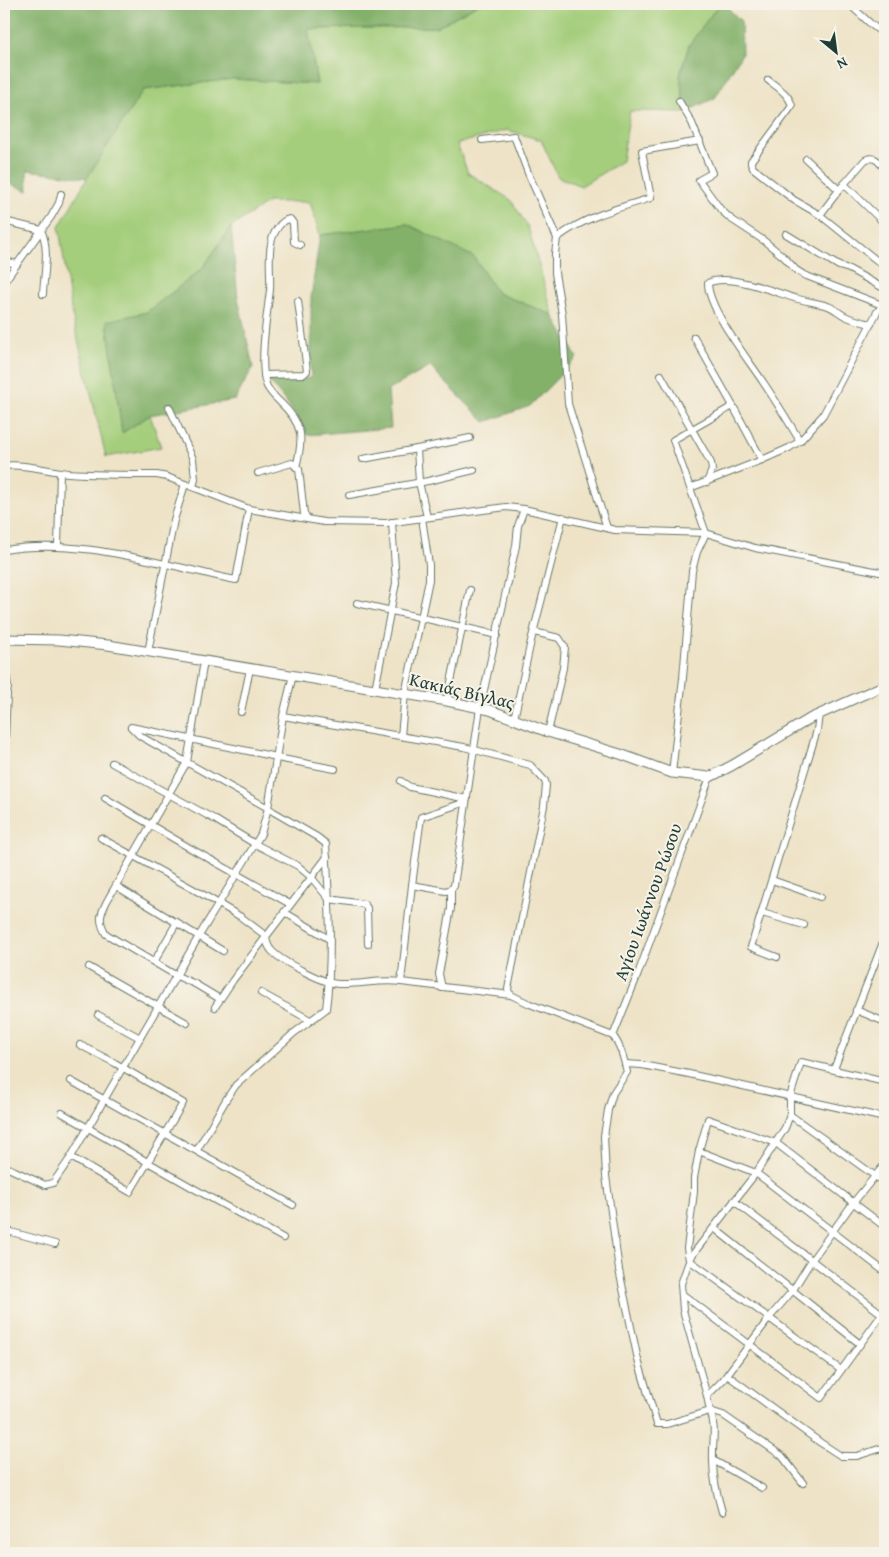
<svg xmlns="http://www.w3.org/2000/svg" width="889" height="1557" viewBox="0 0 889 1557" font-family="'Gentium Book Plus',serif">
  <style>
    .green { fill: #a4ce7b; stroke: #628658 }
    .forest { fill: #83b16b; stroke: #517750 }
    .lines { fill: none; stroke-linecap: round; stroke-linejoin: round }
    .street-casing { stroke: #677767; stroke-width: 8 }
    .secondary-casing { stroke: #677767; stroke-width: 11 }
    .street { stroke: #fff; stroke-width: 6 }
    .secondary { stroke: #fff; stroke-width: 9 }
    .labels { text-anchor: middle; stroke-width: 4; stroke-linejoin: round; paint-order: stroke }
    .street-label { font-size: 18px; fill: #1f3d34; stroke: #f7f3e8 }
  </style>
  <rect width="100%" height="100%" fill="#f7f3e8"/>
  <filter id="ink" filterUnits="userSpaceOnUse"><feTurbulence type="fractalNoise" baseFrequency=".02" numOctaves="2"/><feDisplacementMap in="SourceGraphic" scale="10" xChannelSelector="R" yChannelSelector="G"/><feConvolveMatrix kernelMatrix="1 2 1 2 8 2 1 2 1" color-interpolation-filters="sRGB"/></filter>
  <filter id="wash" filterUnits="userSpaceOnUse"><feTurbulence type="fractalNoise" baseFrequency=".0096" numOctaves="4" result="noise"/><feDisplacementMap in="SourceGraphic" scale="20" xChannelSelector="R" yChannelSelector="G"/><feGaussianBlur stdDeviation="1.12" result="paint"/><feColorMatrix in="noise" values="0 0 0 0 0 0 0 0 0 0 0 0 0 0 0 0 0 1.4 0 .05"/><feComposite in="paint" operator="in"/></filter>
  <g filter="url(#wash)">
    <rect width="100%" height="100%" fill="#eee3c7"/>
    <path class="green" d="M478,4h241l-30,41 -9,30 5,37 -55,-1 -8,50 -41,25 -23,-9 -17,-37 -34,-10 -50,14 11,29 43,27 17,27 25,88 -56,-22 -24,-36 -66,-33 -87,11 -10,-33h-42l-37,25 -29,42 -55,43 -40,9 15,112 28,-18 11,32 -55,10 -34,-142 -13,-88 28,-49 56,-88 90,-11 84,5 -9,-55 129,-2z"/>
    <g class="forest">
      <path d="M4,4h474l-41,23 -129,2 9,55 -84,-5 -90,11 -56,88 -60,-8 1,21 -24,-10z"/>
      <path d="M719,4h5l17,17 1,33 -27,44 -30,14 -5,-37 9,-30z"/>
      <path d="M407,224l67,33 23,36 56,22 24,43 -47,48 -45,16 -55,-55 -42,23 3,38 -84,7 -17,-28 -21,-26 42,-3v-80l9,-63z"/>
      <path d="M231,227l7,71 15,69 -18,33 -85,15 -28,18 -15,-112 40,-9 55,-43z"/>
    </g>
  </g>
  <g filter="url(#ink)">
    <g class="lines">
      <defs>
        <g id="street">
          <path d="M849,4l23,21 13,10"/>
          <path d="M768,80c9,7 21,14 24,26l-41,55v3l2,4 41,32 26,15 65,52"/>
          <path d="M679,101l13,22 20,50 -13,7 22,30 10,9 32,21 21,17 12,13 8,5 78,30"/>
          <path d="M482,140l32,-4 14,37 29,65c27,-21 61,-30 94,-40l-9,-47 58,-10"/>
          <path d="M806,159l33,31"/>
          <path d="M844,184l41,40"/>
          <path d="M820,215l19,-25 26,-30c10,-5 14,2 20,9"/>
          <path d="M4,221l37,9c9,19 3,43 2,64"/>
          <path d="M786,234l53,32 10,3 36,20"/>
          <path d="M557,238l-2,16v19l7,41 6,90 39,124"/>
          <path d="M4,261l13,3"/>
          <path d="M4,282l47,-65 8,-14 2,-9"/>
          <path d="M694,337l39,69"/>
          <path d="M264,375l40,-1 3,-3 -9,-70"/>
          <path d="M661,375l50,88 1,7 -5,12"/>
          <path d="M169,407l24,52 2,20 -2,8"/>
          <path d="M800,441c-12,-20 -24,-40 -37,-59 -15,-23 -55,-73 -55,-99 21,-10 64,8 86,15 11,3 25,5 34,8 6,2 11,7 17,10 8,4 17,6 26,8"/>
          <path d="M417,449l2,33 8,35"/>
          <path d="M363,459l54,-10 53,-11"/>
          <path d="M762,460l27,-12 11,-7 23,-26 54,-103 8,-10"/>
          <path d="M4,466c18,-3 44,5 64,7 30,2 60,2 89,2l10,2 82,32 75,13 62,1 120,-16 18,2 91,21 91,3 49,15 130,25"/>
          <path d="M296,467c8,-30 7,-43 -16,-65 -5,-5 -12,-11 -14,-18 -7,-22 1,-69 4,-94 1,-15 -2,-31 1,-46 1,-9 9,-24 19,-25l3,4 1,19 6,3"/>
          <path d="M258,473l34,-10 7,6 5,45 4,5"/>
          <path d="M349,495l79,-14 46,-11"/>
          <path d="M58,546l2,-74"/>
          <path d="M4,550c59,-10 118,4 175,17 19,4 38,10 57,13l13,-71"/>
          <path d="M357,603l140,32"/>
          <path d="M534,632l25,6 6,9 -2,21 -15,64"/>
          <path d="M148,652l26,-132 11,-36"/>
          <path d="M4,655l4,33 -1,5h-3"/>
          <path d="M204,661l-17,101 -80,139c-7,14 -9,19 -1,33l71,42 18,8 25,15"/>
          <path d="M375,689l21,-106 -4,-61"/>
          <path d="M447,701l23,-111"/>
          <path d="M241,712l9,-43"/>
          <path d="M283,716l181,31 66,18 15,16 1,4 -2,21 -36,183 1,4 4,3 17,8 83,32c8,10 11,24 14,36l-14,21 -5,17 -4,26 2,40 13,94 19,90 19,64h10l43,-13 -3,-15 16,-16 47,-63 23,-27 18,-29 42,-58 32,-39"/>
          <path d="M514,719l17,-78 32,-124"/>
          <path d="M401,736l4,-42 24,-114v-15l-7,-47"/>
          <path d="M277,758l58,11"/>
          <path d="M4,761l3,-68"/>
          <path d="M112,763l102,56 41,25 43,22 13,11 18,22 35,5 3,4 1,36"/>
          <path d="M672,773l11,-95 9,-107 5,-19 9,-19 -33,-93 60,-34 29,54 -72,28"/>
          <path d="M401,781l9,6 57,12"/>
          <path d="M105,798l83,49 102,57"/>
          <path d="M466,802l-45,15 -9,68 34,6 5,-2 3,-3 26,-178 36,-162 2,-20 6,-17"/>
          <path d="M101,838l101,56 39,23 25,19c0,5 2,10 5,14 9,11 54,34 68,34 21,1 41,-5 62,-2"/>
          <path d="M772,880l48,17"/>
          <path d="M412,885l-11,97 110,13"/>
          <path d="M116,886l107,65"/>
          <path d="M284,912l45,27"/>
          <path d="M762,913l42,12"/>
          <path d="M777,957l-26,-10 66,-217 2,-16"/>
          <path d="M154,962l23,-40"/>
          <path d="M89,967l98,56"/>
          <path d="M442,988l-3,-14 12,-66v-19"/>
          <path d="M261,993l49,27"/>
          <path d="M215,1007l18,-27 94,-123"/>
          <path d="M856,1010l29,12"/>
          <path d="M98,1015l42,23"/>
          <path d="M613,1036l25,-62 72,-197"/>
          <path d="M625,1064l17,1 47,9 196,44"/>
          <path d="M834,1069l51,-132"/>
          <path d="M71,1081l222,124"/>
          <path d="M62,1113l131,75 90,50"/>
          <path d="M790,1115l95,68"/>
          <path d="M197,1150l30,-52 9,-13 58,-52 32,-24c7,-55 3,-110 0,-165l-9,-7 -43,-25 -6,-4 15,-92 10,-41"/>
          <path d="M699,1151l57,22 129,99"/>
          <path d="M71,1157l40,24 19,11 53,-89 -68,-40 -35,-18"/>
          <path d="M4,1166l41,19 8,-2 18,-26 128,-221 62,-102 7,-26 -128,-72 -9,-9 146,30"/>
          <path d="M734,1201l148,113"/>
          <path d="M714,1228l146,116"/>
          <path d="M4,1230l51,14"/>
          <path d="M682,1294l139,104 64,-88"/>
          <path d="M841,1370l-152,-110 -2,-12 7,-56v-14l5,-27 9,-32 68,24 109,84"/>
          <path d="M727,1375l94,68 20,13h16l28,-9"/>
          <path d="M707,1396l-24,-86 -2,-26 7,-20 5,-10 63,-81 29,-45 5,-13v-18l11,-35 84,20"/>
          <path d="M710,1411l13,4 59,41 21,27"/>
          <path d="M710,1411c7,17 2,32 3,50 0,18 4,34 9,51"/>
          <path d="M713,1460l49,28"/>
        </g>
        <path id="secondary" d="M4,639l55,1 49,5 339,56 43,9 58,22 72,22 52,19 38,4 23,-12 78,-47 74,-33"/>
      </defs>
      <use href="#street" class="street-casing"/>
      <use href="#secondary" class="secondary-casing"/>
      <use href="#street" class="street"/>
      <use href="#secondary" class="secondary"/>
    </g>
  </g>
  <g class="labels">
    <g class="street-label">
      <text transform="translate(462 691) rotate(13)" y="6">Κακιάς Βίγλας</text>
      <text transform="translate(648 902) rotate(-70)" y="6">Αγίου Ιωάννου Ρώσου</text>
    </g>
  </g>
  <rect width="889" height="1557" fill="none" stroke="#f7f3e8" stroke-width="20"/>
  <g transform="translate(836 52) rotate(151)" stroke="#f7f3e8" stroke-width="4" paint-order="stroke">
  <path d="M0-4L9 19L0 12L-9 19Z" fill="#1f3d34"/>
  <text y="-8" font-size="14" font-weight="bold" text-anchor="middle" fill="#1f3d34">N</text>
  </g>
</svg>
